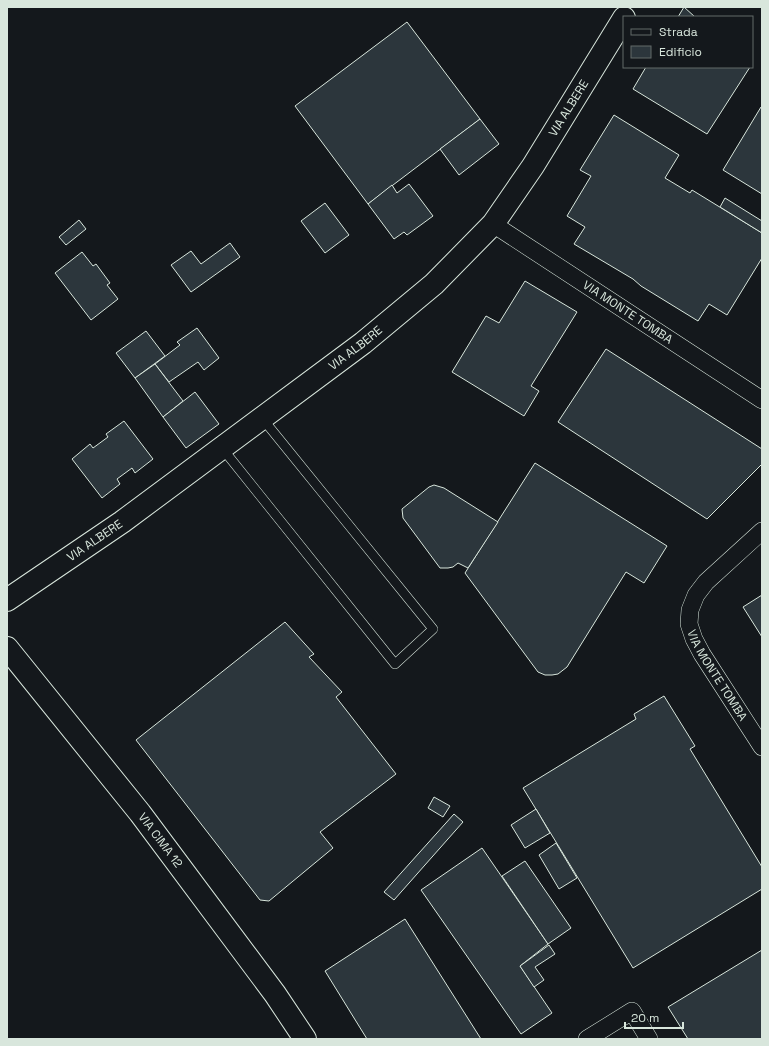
<svg xmlns="http://www.w3.org/2000/svg" width="769" height="1046" viewBox="0 0 769 1046" font-family="'Space Grotesk',sans-serif">
  <style>
    .building { fill: #2c363c; stroke: #d8e6dc }
    .lines { fill: none; stroke-linecap: round; stroke-linejoin: round }
    .lane-casing { stroke: #d8e6dc; stroke-width: 10 }
    .street-casing { stroke: #d8e6dc; stroke-width: 18 }
    .secondary-casing { stroke: #d8e6dc; stroke-width: 24 }
    .lane { stroke: #14181c; stroke-width: 9 }
    .street { stroke: #14181c; stroke-width: 17 }
    .secondary { stroke: #14181c; stroke-width: 22 }
    .labels { text-anchor: middle; stroke-width: 3; stroke-linejoin: round; paint-order: stroke }
    .street-label { font-size: 12px; fill: #d8e6dc; stroke: #14181c }
  </style>
  <rect width="100%" height="100%" fill="#14181c"/>
  <g class="building">
    <path d="M684,7l11,10h-17z"/>
    <path d="M407,22l73,97 -112,85 -73,-98z"/>
    <path d="M646,67h104l-43,67 -74,-45z"/>
    <path d="M761,107l1,1v86l-39,-24z"/>
    <path d="M614,115l65,40 -14,23 25,15 2,-3 70,43v25l-35,57 -18,-11 -11,17 -57,-35 -8,-7 -59,-35 11,-17 -18,-11 24,-40 -11,-6z"/>
    <path d="M480,119l19,25 -40,31 -19,-26z"/>
    <path d="M409,184l24,32 -26,19 -3,-3 -10,7 -26,-35 24,-19 5,8z"/>
    <path d="M725,198l37,23v12l-42,-26z"/>
    <path d="M325,203l24,32 -24,18 -24,-32z"/>
    <path d="M79,220l7,9 -20,16 -7,-8z"/>
    <path d="M230,243l10,14 -49,35 -20,-27 20,-14 10,13z"/>
    <path d="M82,252l11,14 3,-2 14,19 -3,2 11,14 -27,21 -36,-47z"/>
    <path d="M525,281l52,31 -46,74 8,5 -15,25 -72,-44 34,-56 13,7z"/>
    <path d="M197,328l22,30 -15,12 -6,-8 -29,20 -14,-18 25,-19 -3,-3z"/>
    <path d="M146,331l19,25 -30,22 -19,-25z"/>
    <path d="M606,349l156,100v15l-55,55 -149,-97z"/>
    <path d="M155,364l28,37 -20,16 -28,-39z"/>
    <path d="M195,392l24,32 -33,24 -23,-31z"/>
    <path d="M124,421l29,38 -18,14 -3,-5 -15,11 3,5 -18,14 -30,-39 18,-15 3,4 15,-11 -2,-3z"/>
    <path d="M535,463l132,83 -23,37 -18,-11 -59,95 -9,7 -6,1h-7l-7,-3 -73,-99z"/>
    <path d="M434,485l10,3 54,34 -30,46 -10,-5 -5,4 -5,1h-8l-37,-50 -1,-9 27,-22z"/>
    <path d="M762,595v42l-19,-30z"/>
    <path d="M285,622l29,32 -5,3 33,35 -6,5 60,77 -76,58 13,16 -64,53 -9,-1 -124,-160z"/>
    <path d="M664,696l31,50 -5,3 72,118v22l-129,79 -110,-180 113,-69 -2,-5z"/>
    <path d="M434,797l16,9 -7,11 -15,-9z"/>
    <path d="M536,809l14,24 -25,15 -14,-23z"/>
    <path d="M454,814l9,8 -69,78 -10,-8z"/>
    <path d="M556,843l21,35 -18,11 -20,-34z"/>
    <path d="M482,848l66,96 -28,22 32,47 -31,21 -100,-144z"/>
    <path d="M525,861l46,67 -23,16 -46,-68z"/>
    <path d="M405,919l76,120h-114l-42,-68z"/>
    <path d="M549,945l6,9 -20,13 9,13 -10,7 -14,-21z"/>
    <path d="M762,950v89h-74l-20,-32z"/>
  </g>
  <g class="lines">
    <defs>
      <path id="lane" d="M222,448l173,216 38,-35 -171,-211"/>
      <g id="street">
        <path id="s1" d="M493,224l269,176"/>
        <path id="s2" d="M762,531l-56,51 -10,13 -6,15 -1,14 5,15 8,15 60,93"/>
        <path d="M587,1039l45,-28 17,28"/>
      </g>
      <g id="secondary">
        <path id="s3" d="M7,600l115,-78 241,-179 71,-59 59,-60 40,-58 91,-148"/>
        <path id="s4" d="M7,648l133,165 135,181 30,45"/>
      </g>
    </defs>
    <use href="#lane" class="lane-casing"/>
    <use href="#street" class="street-casing"/>
    <use href="#secondary" class="secondary-casing"/>
    <use href="#lane" class="lane"/>
    <use href="#street" class="street"/>
    <use href="#secondary" class="secondary"/>
  </g>
  <g class="labels">
    <g class="street-label">
      <text dy="4" stroke="none"><textPath href="#s3" startOffset="754">VIA ALBERE</textPath></text>
      <text dy="4" stroke="none"><textPath href="#s1" startOffset="161">VIA MONTE TOMBA</textPath></text>
      <text dy="4" stroke="none"><textPath href="#s3" startOffset="430">VIA ALBERE</textPath></text>
      <text dy="4" stroke="none"><textPath href="#s3" startOffset="106">VIA ALBERE</textPath></text>
      <text dy="4" stroke="none"><textPath href="#s2" startOffset="181">VIA MONTE TOMBA</textPath></text>
      <text dy="4" stroke="none"><textPath href="#s4" startOffset="246">VIA CIMA 12</textPath></text>
    </g>
  </g>
  <rect width="769" height="1046" fill="none" stroke="#d8e6dc" stroke-width="16"/>
  <rect x="623" y="16" width="130" height="52" fill="#14181c" stroke="#626a69"/>
  <rect x="631" y="29" width="20" height="6" fill="#14181c" stroke="#626a69"/>
  <text x="659" y="36" font-size="12" fill="#d8e6dc">Strada</text>
  <rect x="631" y="46" width="20" height="12" fill="#2c363c" stroke="#626a69"/>
  <text x="659" y="56" font-size="12" fill="#d8e6dc">Edificio</text>
  <path d="M625 1022v6h58v-6" fill="none" stroke="#d8e6dc" stroke-width="2"/>
  <text x="631" y="1022" font-size="12" fill="#d8e6dc" stroke="#14181c" stroke-width="3" paint-order="stroke">20 m</text>
</svg>
